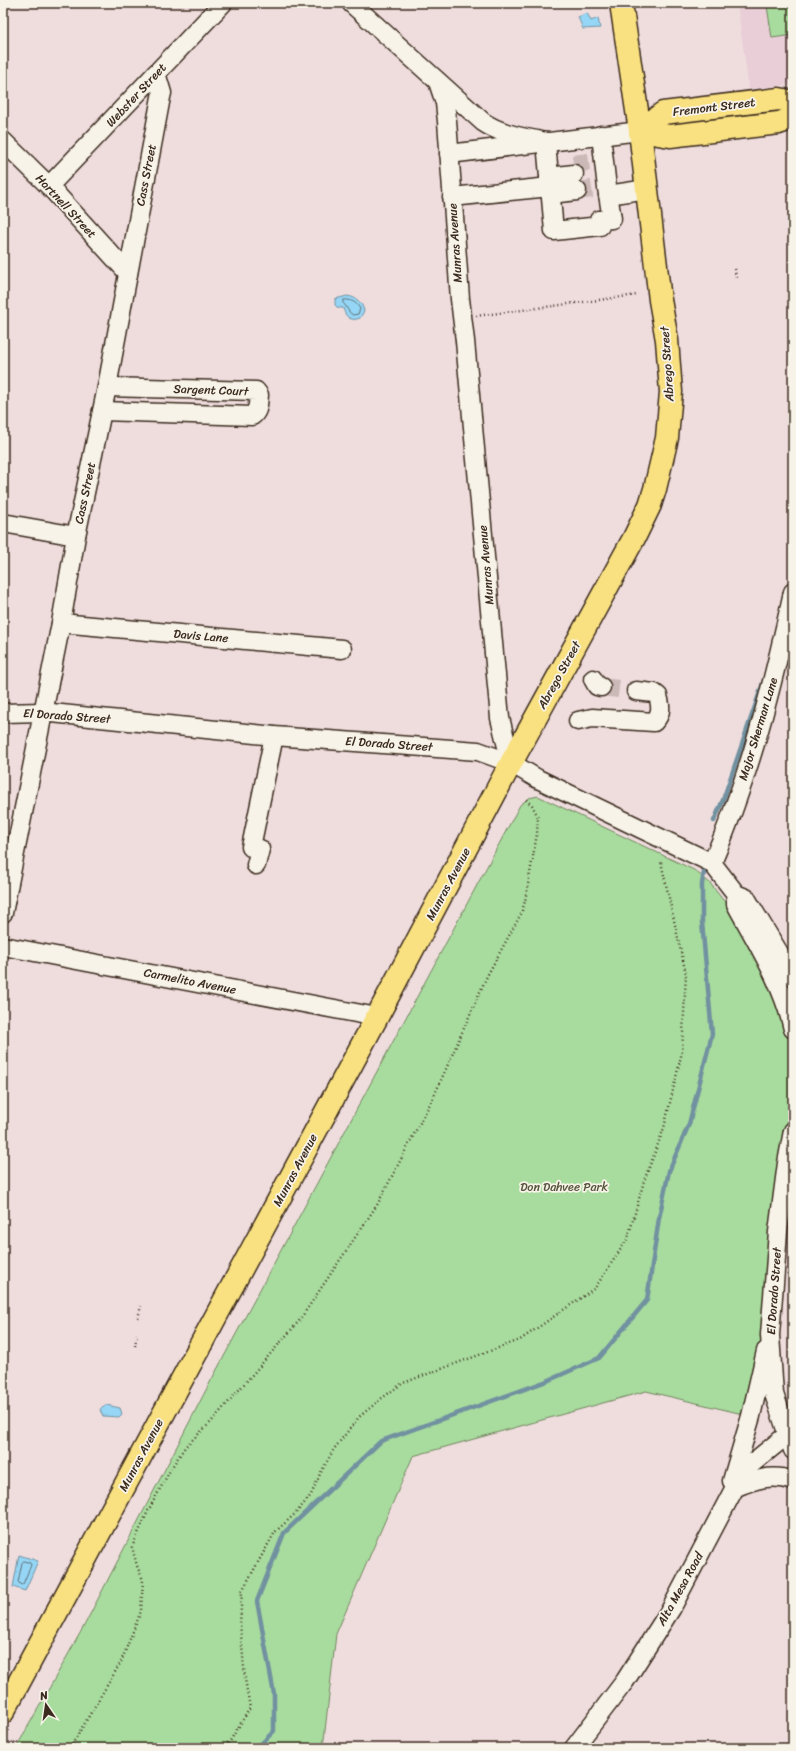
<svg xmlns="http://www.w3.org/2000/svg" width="796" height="1751" viewBox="0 0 796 1751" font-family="Sriracha,sans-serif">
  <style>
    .built { fill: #e9cdd7 }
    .green { fill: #a8dc9e; stroke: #72835e }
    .water { fill: #95d6f6; stroke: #7191a0 }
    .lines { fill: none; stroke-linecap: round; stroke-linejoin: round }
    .shore { stroke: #5f6f74; stroke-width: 1 }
    .stream { stroke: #7191a0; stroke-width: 4.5 }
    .minor-tunnel { stroke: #cbb9b8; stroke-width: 18; stroke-dasharray: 18 9; stroke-linecap: butt }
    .minor-casing { stroke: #3b2a1e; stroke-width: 21 }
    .major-casing { stroke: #3b2a1e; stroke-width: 25 }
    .path { stroke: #3b2a1e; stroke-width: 2.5; stroke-dasharray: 1 3; stroke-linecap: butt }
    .minor { stroke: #f7f3e8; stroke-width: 18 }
    .major { stroke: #f9e181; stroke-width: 22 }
    .labels { text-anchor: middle; stroke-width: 3.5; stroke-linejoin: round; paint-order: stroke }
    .street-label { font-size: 12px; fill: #3b2a1e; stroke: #f7f3e8 }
    .park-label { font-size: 12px; fill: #56563e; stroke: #f7f3e8 }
  </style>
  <rect width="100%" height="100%" fill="#efddde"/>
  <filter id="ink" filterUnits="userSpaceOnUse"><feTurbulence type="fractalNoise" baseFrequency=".025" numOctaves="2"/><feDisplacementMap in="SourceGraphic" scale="8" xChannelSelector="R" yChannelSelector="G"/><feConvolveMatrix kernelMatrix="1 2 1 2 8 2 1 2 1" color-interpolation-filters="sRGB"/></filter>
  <g filter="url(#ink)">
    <path class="built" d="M737,3h56v81l-44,5z"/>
    <g class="green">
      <path d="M786,3h7v32l-21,3 -5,-32z"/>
      <path d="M538,796l156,74 16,13 13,17 22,10 34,53 14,31v137l-23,204 -19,81 -105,-25 -233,65 -77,178 -13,114h-307l68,-122 122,-236 314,-585 9,-7z"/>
    </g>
    <g class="water">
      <path d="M587,13l4,8 7,-3 2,10 -17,1 -5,-12z"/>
      <path d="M347,296c9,1 15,6 17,15l-4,7c-9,4 -15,-1 -17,-10h-5l-3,-3v-6z"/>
      <path d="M106,1405l14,3 2,6 -3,3 -16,-1 -3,-6 2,-3z"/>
      <path d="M19,1555l19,6 -13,30 -12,-4z"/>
    </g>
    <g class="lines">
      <g class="shore">
        <path d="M344,300c7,-1 13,3 16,9l-2,5 -5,1c-6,-3 -5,-8 -10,-12z"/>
        <path d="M24,1561l6,2 1,2 -8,19 -2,1 -3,-3 4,-19z"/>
      </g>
      <g class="stream">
        <path d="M714,821l9,-21 41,-120"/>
        <path d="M257,1748l17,-17v-37l-17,-93 27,-68 97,-92 166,-60 52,-23 48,-58 12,-82 10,-47 20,-47 23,-90 -10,-112v-38l2,-12"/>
      </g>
      <g class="minor-tunnel">
        <path d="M573,164l16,-2"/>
        <path d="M577,191l15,-2"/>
        <path d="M601,687l35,4"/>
      </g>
      <defs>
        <g id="minor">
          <path d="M351,3l132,119c19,13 41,15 63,20"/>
          <path d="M438,82l7,21 2,18 13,178 5,42 35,377 11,45"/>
          <path d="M3,141l46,45 79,87"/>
          <path d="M449,154l191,-23"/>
          <path d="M549,177l25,-3"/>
          <path d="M49,186l174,-183"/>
          <path d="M550,187l4,44 46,-5 -1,-6 13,-1 -5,-31 -6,-53"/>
          <path d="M550,194l27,-3"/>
          <path d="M608,195l39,-6"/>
          <path d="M452,197l98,-10 -4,-45"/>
          <path d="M102,411l150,5c7,-5 6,-13 7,-21l-3,-4 -149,-4"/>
          <path d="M3,523l73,13"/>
          <path d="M61,623l281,26"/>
          <path d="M593,679l4,7 4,1"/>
          <path d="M3,713l39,-1 232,24 204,15 33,12 27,16 174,84 24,31 10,4 47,78"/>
          <path d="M578,721l14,-3 62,4c8,-8 7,-16 4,-26l-4,-3 -18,-2"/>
          <path d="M712,863c38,-87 61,-179 81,-271"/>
          <path d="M256,865l4,-16 -9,-2 23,-111"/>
          <path d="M736,899v5c22,41 47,80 57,125"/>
          <path d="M3,913l58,-290 15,-87 31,-149 54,-290 1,-4 -6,-20"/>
          <path d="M3,946l374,71"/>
          <path d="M793,1131l-6,32 -9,69 -8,103 4,59 19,56"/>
          <path d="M732,1481l19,-65 15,-65"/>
          <path d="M734,1488c19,-8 39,-15 59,-7"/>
          <path d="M574,1748l51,-67 46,-72 73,-139 43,-35"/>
        </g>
        <g id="major">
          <path d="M640,131l23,-18 116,-14 14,3"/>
          <path d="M640,131l30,5 109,-13 14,-5"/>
          <path d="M3,1712l374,-695 134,-254 123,-225 16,-33 5,-16 12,-51 4,-46 -4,-52 -7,-40 -20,-169 -19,-128"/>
        </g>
      </defs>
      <use href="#minor" class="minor-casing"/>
      <use href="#major" class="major-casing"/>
      <g class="path">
        <path d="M735,269l1,9"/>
        <path d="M476,316l161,-21"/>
        <path d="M138,1318l3,-12"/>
        <path d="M135,1346l2,-12"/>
        <path d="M70,1748l51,-86 20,-51 2,-31 -6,-14 -5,-19 16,-36 24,-44 13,-20 26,-25 88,-101 78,-116 57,-109 53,-120 34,-62 4,-13 12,-67 1,-17 -6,-12 -7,-6"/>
        <path d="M221,1748l9,-7 20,-33 -5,-29 -5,-56 2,-32 33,-59 21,-19 15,-18 9,-21 14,-25 25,-32 23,-19 21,-15 117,-43 75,-52 33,-50 16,-57 20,-53 18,-76 4,-78 -25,-112"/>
      </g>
      <use href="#minor" class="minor"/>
      <use href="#major" class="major"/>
    </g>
  </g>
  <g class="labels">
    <g class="street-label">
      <text transform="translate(136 95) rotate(-47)" y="4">Webster Street</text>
      <text transform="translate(714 107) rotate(-7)" y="4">Fremont Street</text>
      <text transform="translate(146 175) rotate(-79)" y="4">Cass Street</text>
      <text transform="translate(66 206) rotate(47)" y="4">Hartnell Street</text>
      <text transform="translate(455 243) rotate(-94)" y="4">Munras Avenue</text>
      <text transform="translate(667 364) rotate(-94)" y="4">Abrego Street</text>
      <text transform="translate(211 390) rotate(2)" y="4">Sargent Court</text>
      <text transform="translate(85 493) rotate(-78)" y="4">Cass Street</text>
      <text transform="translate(486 565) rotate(-95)" y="4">Munras Avenue</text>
      <text transform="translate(201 636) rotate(5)" y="4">Davis Lane</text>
      <text transform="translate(559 675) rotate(-61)" y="4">Abrego Street</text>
      <text transform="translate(67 716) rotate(4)" y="4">El Dorado Street</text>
      <text transform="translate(758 729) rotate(-73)" y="4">Major Sherman Lane</text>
      <text transform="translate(389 744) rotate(4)" y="4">El Dorado Street</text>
      <text transform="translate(448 884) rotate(-62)" y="4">Munras Avenue</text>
      <text transform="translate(190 981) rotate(11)" y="4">Carmelito Avenue</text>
      <text transform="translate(295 1170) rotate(-62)" y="4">Munras Avenue</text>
      <text transform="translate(774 1291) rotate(-86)" y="4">El Dorado Street</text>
      <text transform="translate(141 1455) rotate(-62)" y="4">Munras Avenue</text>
      <text transform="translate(680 1589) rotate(-61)" y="4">Alta Mesa Road</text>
    </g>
    <g class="park-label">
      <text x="564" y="1191">Don Dahvee Park</text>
    </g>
  </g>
  <rect width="796" height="1751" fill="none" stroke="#f7f3e8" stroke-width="16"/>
  <rect x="8" y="8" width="780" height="1735" fill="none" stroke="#3b2a1e" stroke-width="1.5" filter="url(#ink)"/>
  <g transform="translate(46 1705) rotate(347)" stroke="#f7f3e8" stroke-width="3" paint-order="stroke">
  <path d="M0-3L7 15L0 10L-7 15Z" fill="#3b2a1e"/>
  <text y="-6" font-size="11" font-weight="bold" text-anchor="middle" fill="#3b2a1e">N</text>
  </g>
</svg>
